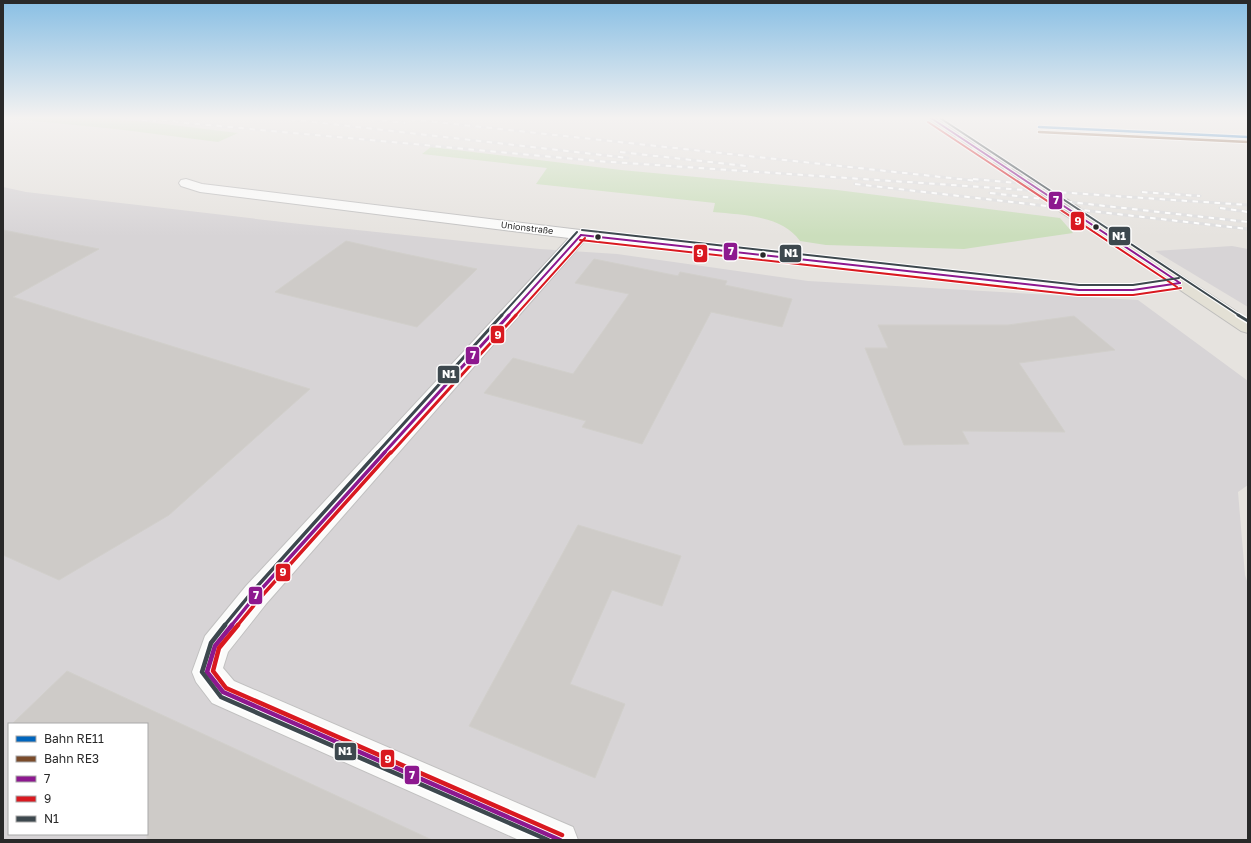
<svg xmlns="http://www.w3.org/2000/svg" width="1251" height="843" viewBox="0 0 1251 843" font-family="'Golos Text',sans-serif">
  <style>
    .industrial { fill: #d7d4d6; fill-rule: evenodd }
    .green { fill: #cbdebc }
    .building { fill: #cecbc8; stroke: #d1cfcb }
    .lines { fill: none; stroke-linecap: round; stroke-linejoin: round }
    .major-tunnel-far1 { stroke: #c0bebb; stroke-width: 13; stroke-dasharray: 13 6; stroke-linecap: butt }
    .major-tunnel { stroke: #c0bebb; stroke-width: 16; stroke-dasharray: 16 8; stroke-linecap: butt }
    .minor-casing { stroke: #c1c0c0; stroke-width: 2 }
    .major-casing { stroke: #bfbebd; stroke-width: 2 }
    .minor { fill: #fbfbfa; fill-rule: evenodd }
    .major { fill: #e3e0d5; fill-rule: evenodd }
    .rail-casing { stroke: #ddddde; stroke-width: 3 }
    .rail { stroke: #fff; stroke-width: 2; stroke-dasharray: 5.5; stroke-linecap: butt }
    .bus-1-far3-casing { stroke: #fff; stroke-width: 4 }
    .bus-1-far2-casing { stroke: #fff; stroke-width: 6 }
    .bus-1-far1-casing { stroke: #fff; stroke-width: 6 }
    .bus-1-casing { stroke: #fff; stroke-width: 8 }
    .bus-2-far3-casing { stroke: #fff; stroke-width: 4 }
    .bus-2-far2-casing { stroke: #fff; stroke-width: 6 }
    .bus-2-far1-casing { stroke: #fff; stroke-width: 6 }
    .bus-2-casing { stroke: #fff; stroke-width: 8 }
    .bus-3-far3-casing { stroke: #fff; stroke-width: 4 }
    .bus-3-far2-casing { stroke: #fff; stroke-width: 6 }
    .bus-3-far1-casing { stroke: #fff; stroke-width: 6 }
    .bus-3-casing { stroke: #fff; stroke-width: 8 }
    .bus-1-far3 { stroke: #8d188f; stroke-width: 2 }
    .bus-1-far2 { stroke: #8d188f; stroke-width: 3 }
    .bus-1-far1 { stroke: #8d188f; stroke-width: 3.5 }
    .bus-1 { stroke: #8d188f; stroke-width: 4.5 }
    .bus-2-far3 { stroke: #d91920; stroke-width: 2 }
    .bus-2-far2 { stroke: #d91920; stroke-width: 3 }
    .bus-2-far1 { stroke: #d91920; stroke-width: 3.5 }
    .bus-2 { stroke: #d91920; stroke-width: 4.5 }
    .bus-3-far3 { stroke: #3d484e; stroke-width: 2 }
    .bus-3-far2 { stroke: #3d484e; stroke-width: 3 }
    .bus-3-far1 { stroke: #3d484e; stroke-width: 3.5 }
    .bus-3 { stroke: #3d484e; stroke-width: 4.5 }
    .rail-1-casing { stroke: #fff; stroke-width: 4.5 }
    .rail-2-casing { stroke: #fff; stroke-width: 4.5 }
    .rail-1 { stroke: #0065bd; stroke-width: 2.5 }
    .rail-2 { stroke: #7a4b2a; stroke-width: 2.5 }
    .bus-dot { fill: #292929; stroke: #fff; stroke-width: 1.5 }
    .labels { text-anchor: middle; stroke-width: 3; stroke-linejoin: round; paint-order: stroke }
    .far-street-label { font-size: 9px; fill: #292929; stroke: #fff }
    .line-badge { stroke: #fff; stroke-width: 1.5 }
    .badge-label { font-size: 11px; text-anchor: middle; font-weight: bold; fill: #fff }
  </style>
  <rect width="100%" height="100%" fill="#e6e3df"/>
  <g class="industrial">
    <path d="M3,187l23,5 274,32 240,25 77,5 191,27 330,19 110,81v104l-10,7 7,83 3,9v256h-1245zM9,724h138v110h-138z"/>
    <path d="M1232,246l16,3v58l-93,-56z"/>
  </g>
  <g class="green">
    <path d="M3,118h111l124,15 -20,9 -102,-13z"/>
    <path d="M431,147l190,23 216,20 223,28 13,15 -109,16 -138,-4 -26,-4c-18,-26 -58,-26 -87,-29l2,-9 -179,-19 11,-16 -125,-14z"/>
  </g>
  <g class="building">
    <path d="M3,230l96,19 -86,48 297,92 -141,126 -110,65 -56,-25z"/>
    <path d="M346,241l40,9 91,19 -60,58 -142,-35z"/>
    <path d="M594,259l84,17 2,-4 47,9 -2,4 67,14 -10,28 -71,-15 -69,132 -60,-17 4,-6 -102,-28 29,-35 60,16 56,-80 -54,-11z"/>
    <path d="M1074,316l41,34 -96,13 46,69 -103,-1 7,13 -65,1 -39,-97h23l-10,-23h130z"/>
    <path d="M578,525l103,31 -19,50 -50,-16 -42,94 55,20 -30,74 -126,-52z"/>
    <path d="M67,671l294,136 71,33h-285v-116h-135z"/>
  </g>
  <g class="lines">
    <path class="major-tunnel-far1" d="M931,118l133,88"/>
    <path class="major-tunnel" d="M1063,205l21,14"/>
    <defs>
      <path id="minor" d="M186,179l16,5 494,60 383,41h54l47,-7 6,1 3,4 -3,4 -6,1 -47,7h-54l-494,-55 -319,364 -38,48 -5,16 11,13 339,146 5,13h-59l-307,-137 -16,-21 -4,-10 13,-36 41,-50 323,-348 -369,-46 -19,-6 -2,-3 2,-3z"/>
      <path id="major" d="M1084,214l5,2 159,103v14l-7,-2 -162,-109 -3,-3 3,-3z"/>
    </defs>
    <use href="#minor" class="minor-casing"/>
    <use href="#major" class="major-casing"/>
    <use href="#minor" class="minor"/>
    <use href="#major" class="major"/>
    <defs>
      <g id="rail">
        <path d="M120,118l36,3"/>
        <path d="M151,118l35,5 410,38 652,44"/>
        <path d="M279,118l349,40"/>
        <path d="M360,118l45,5"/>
        <path d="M399,118l579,63"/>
        <path d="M620,152l126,14"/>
        <path d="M973,179l67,6"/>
        <path d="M855,184l393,45"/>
        <path d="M1142,192l58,4"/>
        <path d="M990,193l258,29"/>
        <path d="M1220,208l28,4"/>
      </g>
    </defs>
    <use href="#rail" class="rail-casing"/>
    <use href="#rail" class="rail"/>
    <defs>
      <g id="bus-1-far3">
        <path d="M931,118l249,165"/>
        <path d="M581,235l498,55h54l47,-7"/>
        <path d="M508,316l73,-81"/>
      </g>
      <path id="bus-1-far2" d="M384,453l125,-138"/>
      <path id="bus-1-far1" d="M231,626l25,-31 129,-143"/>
      <path id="bus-1" d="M232,625l-17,21 -8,26 16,20 337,148"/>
      <g id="bus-2-far3">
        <path d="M928,122l249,165"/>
        <path d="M580,240l498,55h55l48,-7"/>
        <path d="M515,316l70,-78"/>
      </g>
      <path id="bus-2-far2" d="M391,453l125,-138"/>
      <path id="bus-2-far1" d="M237,626l23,-28 131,-146"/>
      <path id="bus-2" d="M238,625l-19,23 -6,23 13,17 336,147"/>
      <g id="bus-3-far3">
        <path d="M940,118l300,198"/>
        <path d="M582,230l497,55h54l46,-7"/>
        <path d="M501,316l76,-84"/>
      </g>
      <g id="bus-3-far2">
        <path d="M1238,315l10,6"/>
        <path d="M377,453l125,-138"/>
      </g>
      <path id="bus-3-far1" d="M224,626l28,-34 126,-140"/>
      <path id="bus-3" d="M225,625l-14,18 -9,29 19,25 327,143"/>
    </defs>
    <use href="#bus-1-far3" class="bus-1-far3-casing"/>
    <use href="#bus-1-far2" class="bus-1-far2-casing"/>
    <use href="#bus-1-far1" class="bus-1-far1-casing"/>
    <use href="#bus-1" class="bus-1-casing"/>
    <use href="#bus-2-far3" class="bus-2-far3-casing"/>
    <use href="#bus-2-far2" class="bus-2-far2-casing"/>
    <use href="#bus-2-far1" class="bus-2-far1-casing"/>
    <use href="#bus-2" class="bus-2-casing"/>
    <use href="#bus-3-far3" class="bus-3-far3-casing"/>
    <use href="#bus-3-far2" class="bus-3-far2-casing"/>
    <use href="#bus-3-far1" class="bus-3-far1-casing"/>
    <use href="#bus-3" class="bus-3-casing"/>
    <use href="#bus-1-far3" class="bus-1-far3"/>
    <use href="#bus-1-far2" class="bus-1-far2"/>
    <use href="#bus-1-far1" class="bus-1-far1"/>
    <use href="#bus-1" class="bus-1"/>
    <use href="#bus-2-far3" class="bus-2-far3"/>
    <use href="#bus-2-far2" class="bus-2-far2"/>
    <use href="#bus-2-far1" class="bus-2-far1"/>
    <use href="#bus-2" class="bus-2"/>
    <use href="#bus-3-far3" class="bus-3-far3"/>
    <use href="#bus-3-far2" class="bus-3-far2"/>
    <use href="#bus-3-far1" class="bus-3-far1"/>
    <use href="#bus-3" class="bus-3"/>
    <defs>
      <path id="rail-1" d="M1039,127l209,10"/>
      <path id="rail-2" d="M1039,132l209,10"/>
    </defs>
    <use href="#rail-1" class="rail-1-casing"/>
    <use href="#rail-2" class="rail-2-casing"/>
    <use href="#rail-1" class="rail-1"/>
    <use href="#rail-2" class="rail-2"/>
  </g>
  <linearGradient id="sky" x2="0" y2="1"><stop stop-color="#89bfe4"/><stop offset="0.5" stop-color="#f4f2f1"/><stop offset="1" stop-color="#f4f2f1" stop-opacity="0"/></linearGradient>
  <rect width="1251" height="236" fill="url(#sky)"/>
  <g class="bus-dot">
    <circle cx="1096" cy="227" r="3.5"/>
    <circle cx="598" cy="237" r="3.5"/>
    <circle cx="763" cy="255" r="3.5"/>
  </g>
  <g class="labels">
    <g class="far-street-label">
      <text transform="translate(527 228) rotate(7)" y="3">Unionstraße</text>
    </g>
  </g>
  <g class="line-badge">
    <rect x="1048" y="191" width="15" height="19" rx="4" fill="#8d188f"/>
    <rect x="1070" y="211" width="15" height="20" rx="4" fill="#d91920"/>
    <rect x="1108" y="226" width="23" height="20" rx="4" fill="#3d484e"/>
    <rect x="723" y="242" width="15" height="19" rx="4" fill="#8d188f"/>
    <rect x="779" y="244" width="23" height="19" rx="4" fill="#3d484e"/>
    <rect x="693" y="244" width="15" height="19" rx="4" fill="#d91920"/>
    <rect x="490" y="325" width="15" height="19" rx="4" fill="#d91920"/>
    <rect x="465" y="346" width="15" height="19" rx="4" fill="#8d188f"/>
    <rect x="437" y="365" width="23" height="19" rx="4" fill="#3d484e"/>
    <rect x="275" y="563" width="16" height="19" rx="4" fill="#d91920"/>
    <rect x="248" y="586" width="15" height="19" rx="4" fill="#8d188f"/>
    <rect x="334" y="742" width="23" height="19" rx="4" fill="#3d484e"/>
    <rect x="380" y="749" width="15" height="19" rx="4" fill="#d91920"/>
    <rect x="404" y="765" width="16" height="20" rx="4" fill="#8d188f"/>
  </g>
  <g class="badge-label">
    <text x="1056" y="204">7</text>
    <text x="1078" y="225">9</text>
    <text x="1119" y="240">N1</text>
    <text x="731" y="255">7</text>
    <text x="791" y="257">N1</text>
    <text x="700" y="257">9</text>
    <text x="498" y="339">9</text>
    <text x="473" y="359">7</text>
    <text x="449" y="378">N1</text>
    <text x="283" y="576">9</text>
    <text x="256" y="599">7</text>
    <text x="345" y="755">N1</text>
    <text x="388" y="763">9</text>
    <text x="412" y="779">7</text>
  </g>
  <rect width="1251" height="843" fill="none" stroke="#292929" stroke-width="8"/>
  <rect x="8" y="723" width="140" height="112" fill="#ffffff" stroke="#a9a9a9"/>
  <rect x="16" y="736" width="20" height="6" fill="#0065bd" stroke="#a9a9a9"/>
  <text x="44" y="743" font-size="12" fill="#292929">Bahn RE11</text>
  <rect x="16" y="756" width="20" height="6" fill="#7a4b2a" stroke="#a9a9a9"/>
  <text x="44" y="763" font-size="12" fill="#292929">Bahn RE3</text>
  <rect x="16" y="776" width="20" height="6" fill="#8d188f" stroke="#a9a9a9"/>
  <text x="44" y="783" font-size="12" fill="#292929">7</text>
  <rect x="16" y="796" width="20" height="6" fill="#d91920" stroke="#a9a9a9"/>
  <text x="44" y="803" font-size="12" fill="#292929">9</text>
  <rect x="16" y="816" width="20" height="6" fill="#3d484e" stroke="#a9a9a9"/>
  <text x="44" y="823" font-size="12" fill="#292929">N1</text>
</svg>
